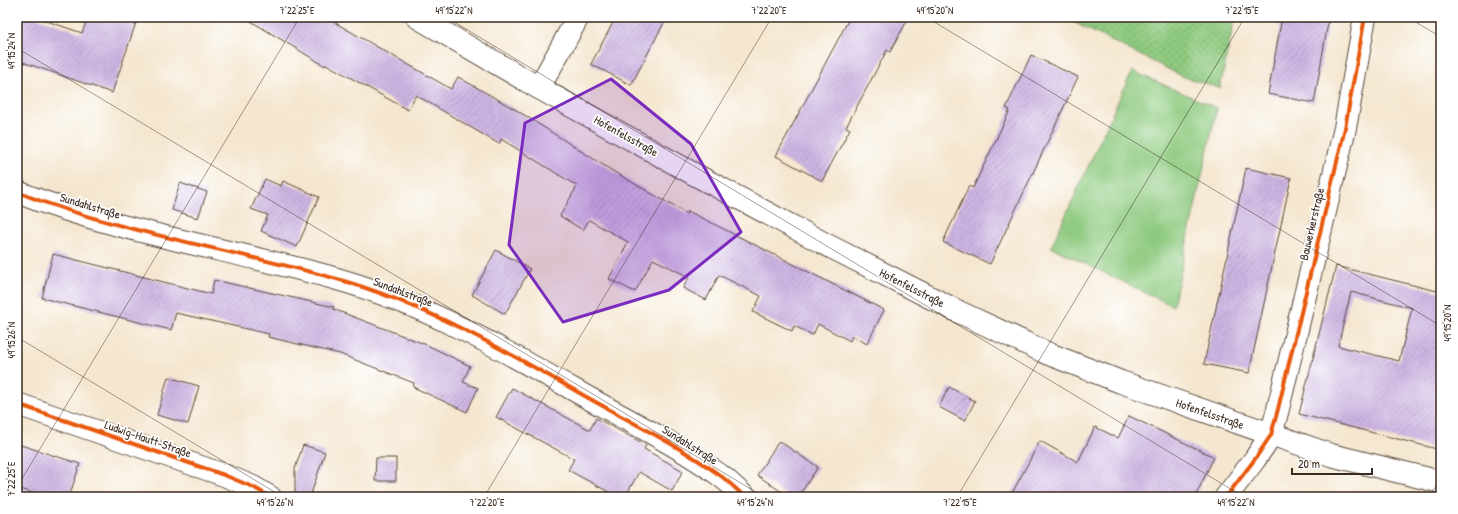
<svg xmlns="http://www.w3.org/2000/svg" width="1458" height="514" viewBox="0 0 1458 514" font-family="'Patrick Hand',sans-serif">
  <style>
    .grass { fill: url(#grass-dots); stroke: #657a4f }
    .park { fill: #8fca80; stroke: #657a4f }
    .building { fill: url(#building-hatch); fill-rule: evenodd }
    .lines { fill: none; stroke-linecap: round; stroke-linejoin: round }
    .street-casing { stroke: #574639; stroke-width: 24 }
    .secondary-casing { stroke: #574639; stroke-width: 24 }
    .street { stroke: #fff; stroke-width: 22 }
    .secondary { stroke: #fff; stroke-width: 22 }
    .cycleway-casing { stroke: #fff; stroke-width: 6 }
    .cycleway { stroke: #e8590c; stroke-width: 4 }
    .marked { fill: #7b2cbf; fill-opacity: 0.2; stroke: #7b2cbf; stroke-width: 3; stroke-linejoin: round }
    .ticks { fill: none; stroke: #3b2a1e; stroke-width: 1; stroke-opacity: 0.45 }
    .labels { text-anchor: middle; stroke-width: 3.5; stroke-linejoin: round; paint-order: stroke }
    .street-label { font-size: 12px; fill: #3b2a1e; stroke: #fff }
    .neatline { fill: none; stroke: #3b2a1e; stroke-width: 1.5 }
    .ticks-label { font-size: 10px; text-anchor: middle; fill: #3b2a1e }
  </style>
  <defs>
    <pattern id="grass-dots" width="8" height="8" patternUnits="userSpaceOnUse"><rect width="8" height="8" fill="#8fca80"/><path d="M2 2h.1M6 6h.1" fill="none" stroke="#76a468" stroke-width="1.8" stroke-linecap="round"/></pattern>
    <pattern id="building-hatch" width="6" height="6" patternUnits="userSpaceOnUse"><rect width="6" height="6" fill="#cdb5e3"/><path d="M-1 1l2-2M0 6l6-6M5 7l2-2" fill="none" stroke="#a893b7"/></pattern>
  </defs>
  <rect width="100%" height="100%" fill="#fff"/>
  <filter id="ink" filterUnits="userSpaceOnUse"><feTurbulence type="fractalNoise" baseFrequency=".025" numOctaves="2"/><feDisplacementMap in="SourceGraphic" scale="8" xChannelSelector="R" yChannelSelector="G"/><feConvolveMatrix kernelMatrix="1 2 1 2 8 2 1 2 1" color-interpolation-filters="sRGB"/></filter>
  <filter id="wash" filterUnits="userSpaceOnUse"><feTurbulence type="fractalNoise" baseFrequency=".012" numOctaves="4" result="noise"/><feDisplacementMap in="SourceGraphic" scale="16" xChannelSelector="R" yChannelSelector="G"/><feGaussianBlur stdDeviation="0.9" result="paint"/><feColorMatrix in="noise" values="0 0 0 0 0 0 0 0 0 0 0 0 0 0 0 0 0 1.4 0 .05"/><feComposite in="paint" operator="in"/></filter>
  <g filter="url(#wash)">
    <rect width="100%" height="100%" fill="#f4e6cf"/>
    <path class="grass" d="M1063,17h172l-15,71 -36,-11z"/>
    <path class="park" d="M1132,71l85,37 -44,198 -122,-59z"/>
    <g id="blocks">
      <g class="building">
        <path d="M17,17h18l47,16 6,-16h50l-26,76 -95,-33z"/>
        <path d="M244,17h81l126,72 7,-12 60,34 93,59 76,44 1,-3 196,99 -17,34 -15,-8 -2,5 -32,-17 -5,11 -19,-9 -2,5 -39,-19 8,-16 -42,-21 -13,25 -23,-12 6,-11 -36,-18 -18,33 -26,-13 19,-37 -39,-22 -6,10 -23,-14 17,-30 -76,-47 -2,5 -83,-49 -8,15 -82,-46 -1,2z"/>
        <path d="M616,17h51l-36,68 -40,-21z"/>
        <path d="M850,17h59l-19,35 -3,-2 -41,77 4,2 -28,52 -46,-25z"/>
        <path d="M1282,17h47l-15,86 -46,-9z"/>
        <path d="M1031,55l47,22 -88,187 -47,-22 26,-56 4,2 37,-78 -4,-2z"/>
        <path d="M1246,168l45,10 -42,195 -45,-9z"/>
        <path d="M265,179l16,7 2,-5 36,16 -22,50 -36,-16 7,-16 -17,-6z"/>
        <path d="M180,183l27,9 -9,26 -26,-8z"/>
        <path d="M496,250l34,19 -25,45 -33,-19z"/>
        <path d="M53,254l158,40 3,-14 120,27 -1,2 94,36 43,21 -7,16 15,6 -11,24 -54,-25 1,-4 -74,-29 -72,-17 1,-3 -93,-21 -5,17 -129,-32z"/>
        <path d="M1336,266l105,26v158l-142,-36zM1351,292l61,16 -13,53 -61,-15z"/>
        <path d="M168,377l31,9 -11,38 -31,-9z"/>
        <path d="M949,387l26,14 -10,20 -26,-14z"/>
        <path d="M512,388l78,42 6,-12 50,27 -2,4 39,22 -11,20 -33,-19 -14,25h-7l-50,-27 6,-11 -78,-42z"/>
        <path d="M1129,416l85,41 -19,40h-185l30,-56 38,21 17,-35 23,11z"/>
        <path d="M779,441l39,26 -20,30h-9l-32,-22z"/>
        <path d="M21,445l59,19 -11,33h-23l-29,-9v-31z"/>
        <path d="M303,445l22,7 -15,45h-15v-28z"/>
        <path d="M376,458h20v23h-21z"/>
      </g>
    </g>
  </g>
  <g filter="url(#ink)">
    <use href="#blocks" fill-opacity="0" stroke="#574639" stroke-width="1"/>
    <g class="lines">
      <defs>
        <g id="street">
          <path d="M539,88l39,-71"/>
          <path d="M17,192c103,41 214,57 320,87 88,25 167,71 246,116 46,26 95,50 138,81 8,6 16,14 24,21"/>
          <path d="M17,404l207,71 29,12 17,10"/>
          <path d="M1226,497l29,-38 16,-24 7,-26 67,-281 20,-111"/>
        </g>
        <path id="secondary" d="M417,17l122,71 153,85 135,72 132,67 90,42 72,28 210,73 110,27"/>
      </defs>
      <use href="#street" class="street-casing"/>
      <use href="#secondary" class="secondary-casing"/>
      <use href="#street" class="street"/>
      <use href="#secondary" class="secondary"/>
      <defs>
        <g id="cycleway">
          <path d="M17,192c103,41 214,57 320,87 88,25 167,71 246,116 46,26 95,50 138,81 8,6 16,14 24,21"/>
          <path d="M17,404l207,71 29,12 17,10"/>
          <path d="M1226,497l29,-38 16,-24 7,-26 67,-281 20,-111"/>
        </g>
      </defs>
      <use href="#cycleway" class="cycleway-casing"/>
      <use href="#cycleway" class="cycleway"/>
    </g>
  </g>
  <path class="marked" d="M611,79l80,65 50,88 -72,58 -106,32 -54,-77 16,-122z"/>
  <path class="ticks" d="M446,17l798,480M926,17l515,309M1407,17l34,20M17,48l747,449M17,337l266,160M17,487l283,-470M484,497l288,-480M957,497l288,-480M1429,497l12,-19"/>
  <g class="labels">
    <g class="street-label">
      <text transform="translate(626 136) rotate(29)" y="4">Hofenfelsstraße</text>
      <text transform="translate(90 206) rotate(17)" y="4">Sundahlstraße</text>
      <text transform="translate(1312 224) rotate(-77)" y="4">Bauwerkerstraße</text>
      <text transform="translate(912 288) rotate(27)" y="4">Hofenfelsstraße</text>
      <text transform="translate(403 292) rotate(21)" y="4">Sundahlstraße</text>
      <text transform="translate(1210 414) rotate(19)" y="4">Hofenfelsstraße</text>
      <text transform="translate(148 439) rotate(19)" y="4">Ludwig-Hautt-Straße</text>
      <text transform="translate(690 445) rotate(32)" y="4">Sundahlstraße</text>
    </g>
  </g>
  <rect width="1458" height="514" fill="none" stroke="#fff" stroke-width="44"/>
  <path d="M1292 468v6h80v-6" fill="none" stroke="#3b2a1e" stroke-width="2"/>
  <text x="1298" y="468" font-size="12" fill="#3b2a1e" stroke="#ffffff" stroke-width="3" paint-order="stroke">20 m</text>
  <rect x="22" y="22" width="1414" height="470" class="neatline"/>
  <g class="ticks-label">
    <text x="297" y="14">7°22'25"E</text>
    <text x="454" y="14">49°15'22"N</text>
    <text x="769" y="14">7°22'20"E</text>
    <text x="935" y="14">49°15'20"N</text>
    <text x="1242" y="14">7°22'15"E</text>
    <text transform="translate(11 51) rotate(-90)" y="4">49°15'24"N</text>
    <text transform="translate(1447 323) rotate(-90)" y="4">49°15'20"N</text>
    <text transform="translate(11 340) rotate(-90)" y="4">49°15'26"N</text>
    <text transform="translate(11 479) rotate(-90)" y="4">7°22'25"E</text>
    <text x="275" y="506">49°15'26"N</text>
    <text x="487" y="506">7°22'20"E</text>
    <text x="755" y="506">49°15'24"N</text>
    <text x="960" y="506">7°22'15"E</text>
    <text x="1236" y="506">49°15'22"N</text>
  </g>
</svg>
